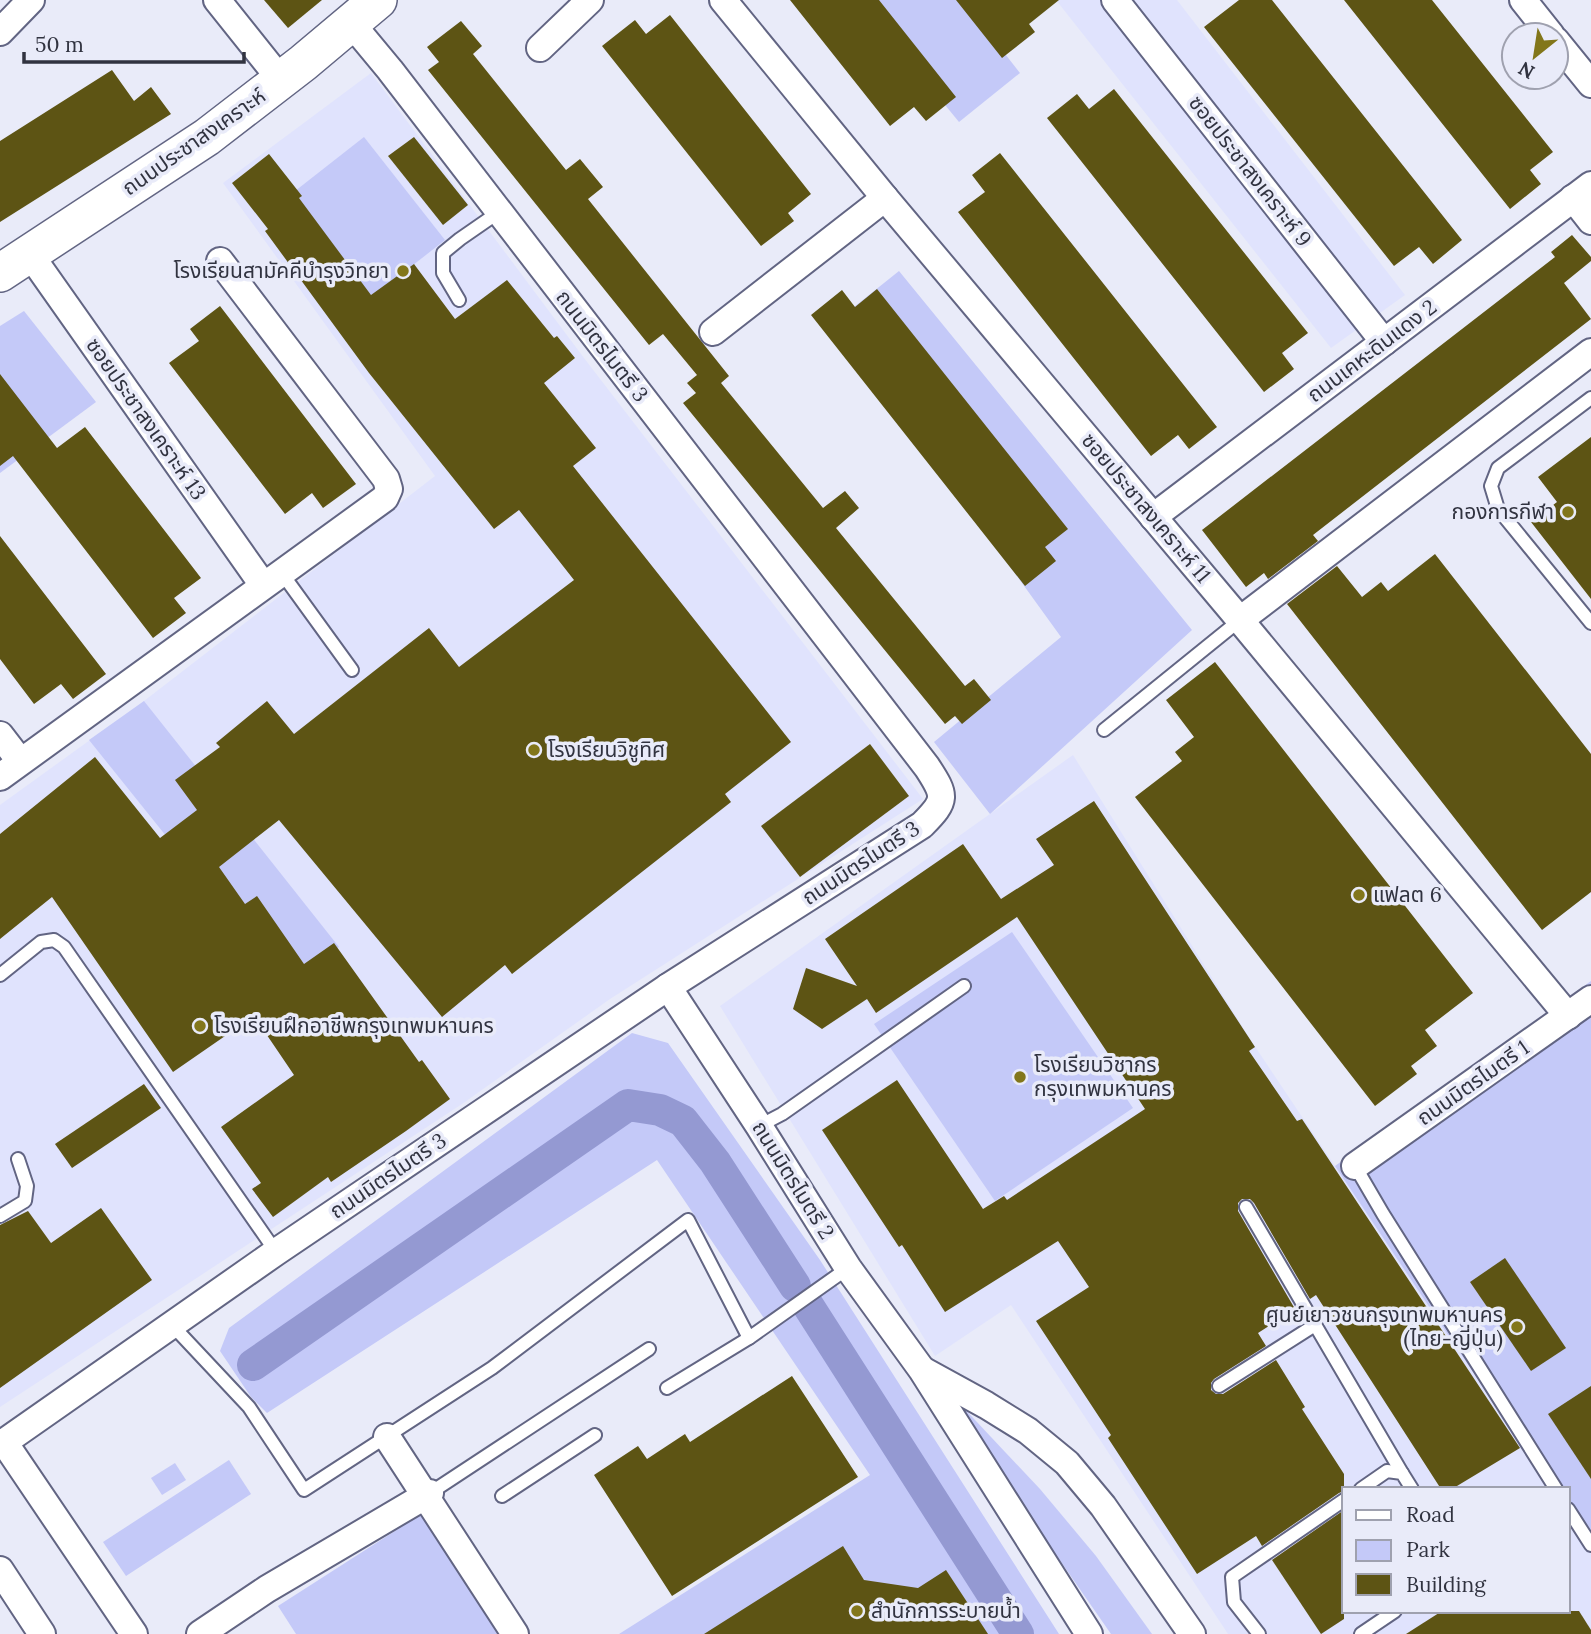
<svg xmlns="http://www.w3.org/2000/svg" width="1591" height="1634" viewBox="0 0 1591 1634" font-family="Lora,'Noto Sans Thai',serif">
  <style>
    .built { fill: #e0e3fd }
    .green { fill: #c4c9f8 }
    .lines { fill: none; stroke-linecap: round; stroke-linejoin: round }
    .canal { stroke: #9499d2; stroke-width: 32 }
    .building { fill: #5d5414 }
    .lane-casing { stroke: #626583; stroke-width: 16 }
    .street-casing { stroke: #626583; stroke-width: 30 }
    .secondary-casing { stroke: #626583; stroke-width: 40 }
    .lane { stroke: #fff; stroke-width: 12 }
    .street { stroke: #fff; stroke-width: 26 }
    .secondary { stroke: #fff; stroke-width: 37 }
    .poi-dot { fill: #82761a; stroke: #e9ebf9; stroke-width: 2.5 }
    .labels { text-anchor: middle; stroke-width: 7; stroke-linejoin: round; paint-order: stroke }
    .street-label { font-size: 21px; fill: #313340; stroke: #e9ebf9 }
    .poi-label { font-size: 21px; fill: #313340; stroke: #e9ebf9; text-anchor: start }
  </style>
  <rect width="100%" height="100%" fill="#e9ebf9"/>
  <g class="built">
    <path d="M1056,0h121l228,295 -74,53z"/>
    <path d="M371,73l213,285 339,441 -313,200 -148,105 -462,303v-602l144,-104 291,-225 -212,-293z"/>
    <path d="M1073,755l181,290 297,444h-207v122h224v-96l23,34v85h-363l-217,-329 -76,51 -215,-350z"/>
  </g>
  <g class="green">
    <path d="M859,0h104l57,73 -61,49z"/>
    <path d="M364,137l81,103 -74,58 -81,-103z"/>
    <path d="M899,271l293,359 -202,184 -56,-72 127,-105 -227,-314z"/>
    <path d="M24,311l72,91 -96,71v-147z"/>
    <path d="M144,701l195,246 -54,37 -196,-244z"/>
    <path d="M1012,932l121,176 -138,93 -121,-177z"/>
    <path d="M1591,981v568l-23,-34v-26h-17l-216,-323z"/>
    <path d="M632,1033l36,10 152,217 239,374h-440l251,-159 -213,-315 -390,253 -16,-16 -31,-46 9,-23z"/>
    <path d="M960,1404l80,85 56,67 56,78h-41l-155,-223z"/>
    <path d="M229,1460l22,34 -125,82 -23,-34z"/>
    <path d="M175,1463l11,17 -24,15 -11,-17z"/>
    <path d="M423,1513l80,121h-207l-18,-28z"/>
  </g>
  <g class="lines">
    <g class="canal">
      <path d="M809,1307l209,327"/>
      <path d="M253,1365l375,-260 32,5 23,11 32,41 80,124"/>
    </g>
  </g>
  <g class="building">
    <path d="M264,0h58l-34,28z"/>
    <path d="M790,0h89l77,97 -30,24 -12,-14 -24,19z"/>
    <path d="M956,0h103l-30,24 6,8 -33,26z"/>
    <path d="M1239,0h33l190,240 -29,24 -14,-17 -25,19 -190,-239z"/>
    <path d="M1344,0h88l121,152 -23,18 11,14 -31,25z"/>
    <path d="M670,15l141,179 -23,19 6,8 -33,25 -159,-200 33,-26 11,14z"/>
    <path d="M461,21l21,25 -9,8 93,116 14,-11 23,28 -15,12 141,177 -8,7 102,125 22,-17 14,17 -23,20 129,158 9,-7 17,21 -29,24 -7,-8 -10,8 -262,-321 13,-10 -9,-10 10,-8 -34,-41 -14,11 -221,-275 11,-8 -12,-15z"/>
    <path d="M112,70l22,31 17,-14 20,27 -171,108v-81z"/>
    <path d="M1114,89l194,244 -26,20 12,16 -30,23 -217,-274 30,-24 12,15z"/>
    <path d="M414,137l54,68 -25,20 -55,-69z"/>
    <path d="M1000,153l217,274 -28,22 -11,-14 -27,21 -193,-244 27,-20 -13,-17z"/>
    <path d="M269,154l33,42 -3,2 72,97 43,-31 41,55 52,-39 47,58 3,-2 18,22 -31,25 52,65 -23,18 218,276 -66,52 6,8 -219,172 -7,-9 -63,52 -163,-197 -60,47 26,37 12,-8 47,68 30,-21 85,119 3,-2 28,39 -44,32 -75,51 -3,-5 -55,40 -21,-28 9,-6 -40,-56 73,-52 -40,-59 -81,56 -121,-175 -52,42v-105l95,-77 65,81 37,-28 -22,-30 45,-33 -4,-4 51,-42 27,33 135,-106 30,39 115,-87 -55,-70 -25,19 -125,-156 -104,-142 3,-2 -36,-46z"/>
    <path d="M1572,235l19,22v4l-27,22 27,36 -278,216 5,6 -50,38 -4,-6 -18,14 -44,-57 353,-273 -4,-5z"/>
    <path d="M877,289l191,240 -23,18 11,14 -31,25 -214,-271 31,-25 13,17z"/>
    <path d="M220,306l136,178 -33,24 -11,-15 -27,21 -116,-151 30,-22 -9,-12z"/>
    <path d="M0,374l57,74 28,-21 116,151 -27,20 12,15 -33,25 -140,-182 -13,10z"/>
    <path d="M1591,437v162l-60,-77 26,-20 -19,-25z"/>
    <path d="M0,536l106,138 -33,25 -12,-15 -27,20 -34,-45z"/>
    <path d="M1435,554l156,200v138l-49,38 -255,-326 50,-38 25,31 19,-15 7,9z"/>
    <path d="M1215,662l258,331 -48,37 12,16 -26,20 6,8 -42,32 -240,-309 47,-36 -7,-9 19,-15 -28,-37z"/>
    <path d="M870,744l39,52 -109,81 -39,-51z"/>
    <path d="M1094,801l161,246 -6,4 48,70 5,-2 218,329 -68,41h-11l-125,-194 -6,4 -56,-96 -4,-4h-8l-4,4v8l57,98 -37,24 8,13 -52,33 -3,4v7l5,4h7l53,-34 29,47 -3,2 42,65v17l-5,2 -77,53 -6,-10 -59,38 -89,-136 3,-3 -75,-114 53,-34 -31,-46 -113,71 -43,-67 -3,2 -77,-117 75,-50 86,129 21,-13 3,4 138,-91 -128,-192 -141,96 -9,-14 -45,30 -29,-20 13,-41 51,18 -32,-47 138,-95 38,55 53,-34 -18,-26z"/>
    <path d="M144,1084l17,24 -89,60 -17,-24z"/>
    <path d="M101,1208l51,72 -152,108v-163l28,-14 23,32z"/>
    <path d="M1505,1258l61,90 -35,23 -61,-89z"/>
    <path d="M792,1376l66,101 -186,119 -78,-121 44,-29 9,13 38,-25 5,8z"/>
    <path d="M1591,1386v93l-43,-65z"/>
    <path d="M1344,1510v109l-23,15 -49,-74z"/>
    <path d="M843,1546l21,34 54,8 28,-18 42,64h-284z"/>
    <path d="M1442,1611h137l12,19v4h-185z"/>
  </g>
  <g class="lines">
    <defs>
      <g id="lane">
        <path d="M459,300l-16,-27v-20l17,-14 39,-27"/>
        <path d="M1591,398l-93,70 -7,18 7,23 93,114"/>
        <path d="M281,572l71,98"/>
        <path d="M1104,730l136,-110"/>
        <path d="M0,975l41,-33 13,-2 10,7 212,305"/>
        <path d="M759,1126l23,-12 182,-128"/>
        <path d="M1355,1166l28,48 173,275"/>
        <path d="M1246,1207l156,266"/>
        <path d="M0,1216l25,-15 2,-15 -9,-27"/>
        <path d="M172,1325l77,82 55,83 188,-122 196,-148 61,118"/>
        <path d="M1219,1386l96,-61"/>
        <path d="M667,1388l82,-50 99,-70"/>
        <path d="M1361,1489l26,-18 15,2 10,16"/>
        <path d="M427,1495l222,-146"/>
        <path d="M502,1496l93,-61"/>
        <path d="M1568,1509l23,36"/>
        <path d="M1259,1634l-25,-32 -2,-25 112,-77"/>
        <path d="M1361,1634l34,-23"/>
      </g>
      <g id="street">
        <path d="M217,0l64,80"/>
        <path d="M723,0l162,198 355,422 328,396"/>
        <path d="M1115,0l269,342"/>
        <path d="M1523,0l28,35"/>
        <path d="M0,32l31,-32"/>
        <path d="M1556,41l35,43"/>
        <path d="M540,48l50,-48"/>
        <path d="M1573,198l18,23"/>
        <path d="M29,253l234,332"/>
        <path d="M713,332l172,-134"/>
        <path d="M1153,517l438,-332"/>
        <path d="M1240,620l351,-268"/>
        <path d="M0,735l20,26"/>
        <path d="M0,777l385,-279 4,-9 -3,-10 -166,-218"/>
        <path d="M668,987l91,139 89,142 74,102 167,264"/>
        <path d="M1355,1166l236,-167"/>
        <path d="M924,1371l62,34 42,26 39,32 36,43 89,128"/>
        <path d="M387,1437l128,197"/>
        <path d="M4,1442l130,192"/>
        <path d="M0,1445l276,-193 392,-265 254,-162c25,-25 24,-29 5,-58l-537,-697 -39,-47"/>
        <path d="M0,1570l42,64"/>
        <path d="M200,1634l67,-45 163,-96"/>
      </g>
      <path id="secondary" d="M0,273l207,-136 96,-74 75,-63"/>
    </defs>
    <use href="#lane" class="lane-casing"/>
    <use href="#street" class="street-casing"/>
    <use href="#secondary" class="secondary-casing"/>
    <use href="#lane" class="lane"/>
    <use href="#street" class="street"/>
    <use href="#secondary" class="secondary"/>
  </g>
  <g class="poi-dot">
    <circle cx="403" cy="271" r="7"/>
    <circle cx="1568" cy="512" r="7"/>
    <circle cx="534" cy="750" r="7"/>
    <circle cx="1359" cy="895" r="7"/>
    <circle cx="200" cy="1026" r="7"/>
    <circle cx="1020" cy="1077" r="7"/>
    <circle cx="1517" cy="1327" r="7"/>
    <circle cx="857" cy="1611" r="7"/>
  </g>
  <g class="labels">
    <g class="street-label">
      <text transform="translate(194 142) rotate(-35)" y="7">ถนนประชาสงเคราะห์</text>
      <text transform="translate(1250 171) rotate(52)" y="7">ซอยประชาสงเคราะห์ 9</text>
      <text transform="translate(602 346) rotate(52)" y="7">ถนนมิตรไมตรี 3</text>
      <text transform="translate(1372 351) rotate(-37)" y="7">ถนนเคหะดินแดง 2</text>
      <text transform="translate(146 419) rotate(55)" y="7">ซอยประชาสงเคราะห์ 13</text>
      <text transform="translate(1146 508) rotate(50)" y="7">ซอยประชาสงเคราะห์ 11</text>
      <text transform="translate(861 863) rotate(-33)" y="7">ถนนมิตรไมตรี 3</text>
      <text transform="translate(1473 1083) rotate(-35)" y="7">ถนนมิตรไมตรี 1</text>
      <text transform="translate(388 1176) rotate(-34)" y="7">ถนนมิตรไมตรี 3</text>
      <text transform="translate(793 1180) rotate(58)" y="7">ถนนมิตรไมตรี 2</text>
    </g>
    <g class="poi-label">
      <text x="389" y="278" text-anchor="end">โรงเรียนสามัคคีบํารุงวิทยา</text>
      <text x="1554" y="519" text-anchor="end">กองการกีฬา</text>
      <text x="548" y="757">โรงเรียนวิชูทิศ</text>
      <text x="1373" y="902">แฟลต 6</text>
      <text x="214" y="1033">โรงเรียนฝึกอาชีพกรุงเทพมหานคร</text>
      <text x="1034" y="1072">โรงเรียนวิชากร<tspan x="1034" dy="24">กรุงเทพมหานคร</tspan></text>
      <text x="1503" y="1322" text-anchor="end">ศูนย์เยาวชนกรุงเทพมหานคร<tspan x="1503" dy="24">(ไทย-ญี่ปุ่น)</tspan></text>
      <text x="871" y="1618">สำนักการระบายน้ำ</text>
    </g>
  </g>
  <rect x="1342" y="1487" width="228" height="126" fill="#e9ebf9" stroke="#9fa1af" stroke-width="2"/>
  <rect x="1356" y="1510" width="35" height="10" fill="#ffffff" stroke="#9fa1af" stroke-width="2"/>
  <text x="1406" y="1522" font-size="21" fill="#313340">Road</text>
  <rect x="1356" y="1540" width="35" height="21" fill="#c4c9f8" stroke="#9fa1af" stroke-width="2"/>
  <text x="1406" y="1557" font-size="21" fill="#313340">Park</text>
  <rect x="1356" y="1574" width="35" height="21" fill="#5d5414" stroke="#9fa1af" stroke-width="2"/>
  <text x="1406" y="1592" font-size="21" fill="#313340">Building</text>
  <g transform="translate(1535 56) rotate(210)"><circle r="33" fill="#e9ebf9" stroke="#9fa1af" stroke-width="2"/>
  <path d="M0-5L12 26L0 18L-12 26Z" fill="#82761a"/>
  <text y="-10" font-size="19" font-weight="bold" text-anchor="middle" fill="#313340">N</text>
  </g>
  <path d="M24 52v10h220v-10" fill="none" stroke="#313340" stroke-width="3.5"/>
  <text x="35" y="52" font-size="21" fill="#313340" stroke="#e9ebf9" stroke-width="5" paint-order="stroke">50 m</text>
</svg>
